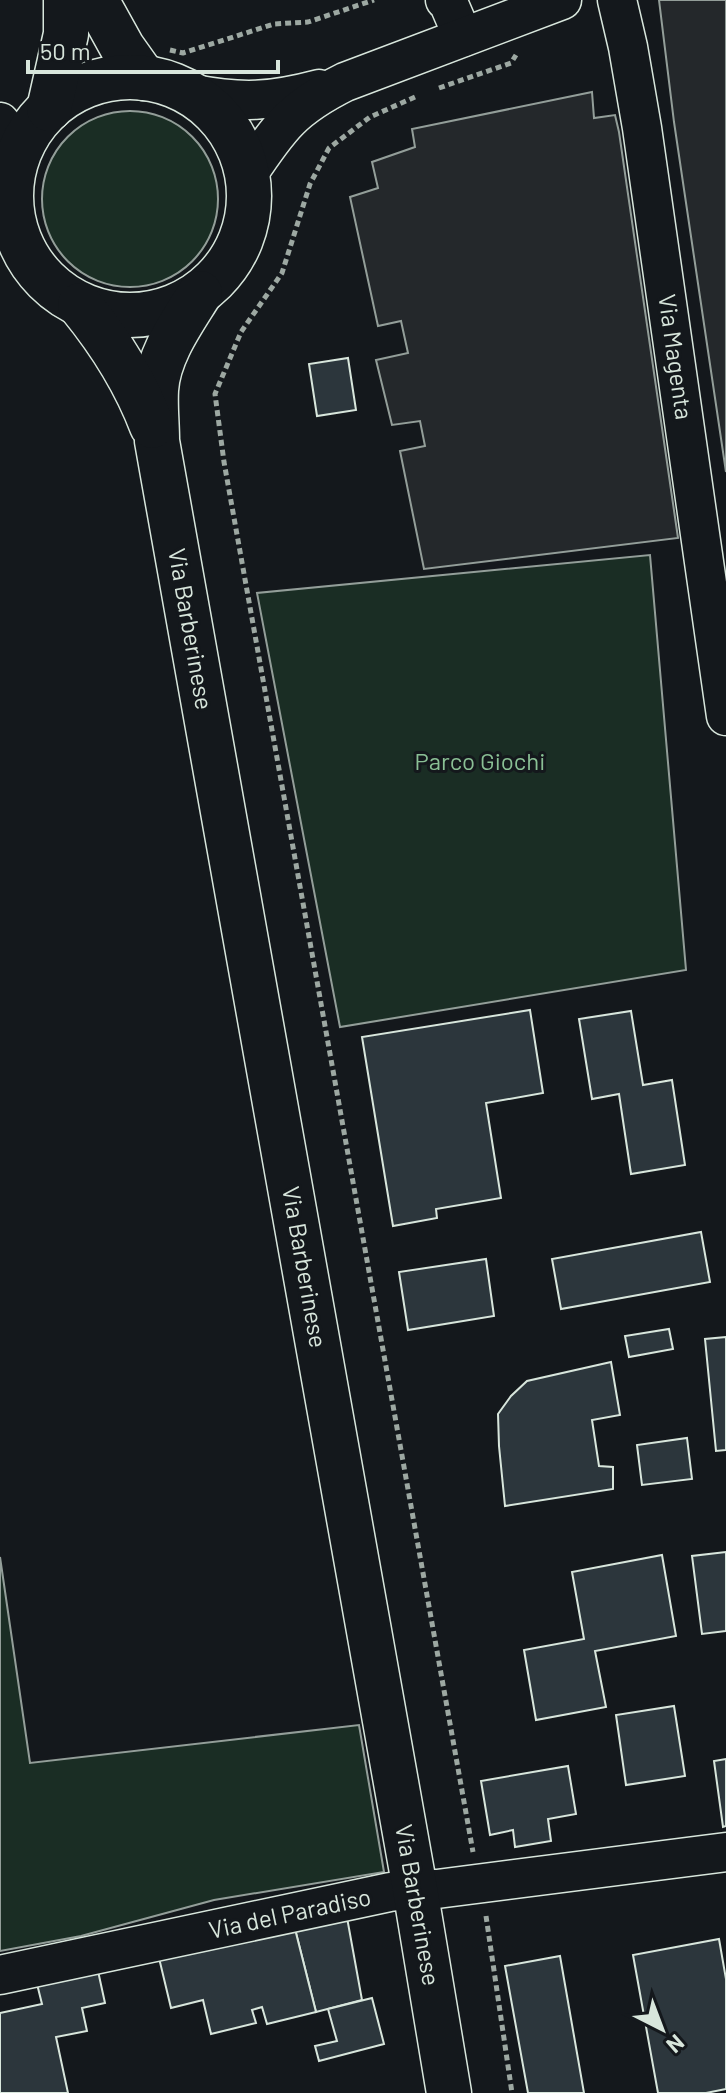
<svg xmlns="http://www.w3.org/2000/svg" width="726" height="2093" viewBox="0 0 726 2093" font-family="Barlow,sans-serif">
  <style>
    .green { fill: #1a2d24; stroke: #939e99; stroke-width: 2 }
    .parking { fill: #24282b; stroke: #939e99; stroke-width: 2 }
    .building { fill: #2c363c; stroke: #d8e6dc; stroke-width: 2 }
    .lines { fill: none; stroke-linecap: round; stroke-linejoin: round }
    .minor-casing { stroke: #d8e6dc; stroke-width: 41 }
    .major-casing { stroke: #d8e6dc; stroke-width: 47 }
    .path { stroke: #9da8a2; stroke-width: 5; stroke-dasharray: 6 4; stroke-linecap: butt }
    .minor { stroke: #14181c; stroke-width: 38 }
    .major { stroke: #14181c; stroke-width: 44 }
    .labels { text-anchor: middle; stroke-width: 6; stroke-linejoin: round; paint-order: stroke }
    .street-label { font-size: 24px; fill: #d8e6dc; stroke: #14181c }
    .park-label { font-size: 24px; fill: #8ac095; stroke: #14181c }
  </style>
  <rect width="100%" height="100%" fill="#14181c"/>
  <g class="green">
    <circle cx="130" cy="199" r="88"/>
    <path d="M650,555l36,415 -346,57 -83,-434z"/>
    <path d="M0,1557l30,206 329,-38 25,147 -170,28 -133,36 -81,15z"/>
  </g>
  <g class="parking">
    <path d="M659,0h67v472l-52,-350z"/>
    <path d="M592,92l2,26 21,-3 4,17 59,406 -254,31 -24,-118 25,-5 -5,-25 -28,4 -16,-65 32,-7 -7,-32 -23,5 -28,-129 28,-9 -6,-26 43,-15 -3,-18z"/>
  </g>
  <g class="building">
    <path d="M348,358l8,52 -39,6 -8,-52z"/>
    <path d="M530,1010l13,83 -57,10 15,95 -65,11 1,9 -44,8 -31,-189z"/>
    <path d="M631,1011l12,74 29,-5 13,85 -54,9 -12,-80 -27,5 -13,-80z"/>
    <path d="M701,1232l9,50 -149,27 -9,-50z"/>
    <path d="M486,1259l8,57 -86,14 -9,-58z"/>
    <path d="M669,1329l4,20 -44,8 -4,-21z"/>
    <path d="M726,1337v113l-10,1 -11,-112z"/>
    <path d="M611,1362l9,53 -28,5 7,46 14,1v22l-108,17 -6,-60 -1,-32 13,-18 16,-15z"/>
    <path d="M687,1438l5,41 -50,6 -5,-40z"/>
    <path d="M726,1552v79l-24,3 -10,-78z"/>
    <path d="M662,1555l14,81 -81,15 11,56 -70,13 -12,-70 60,-11 -12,-67z"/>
    <path d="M674,1706l11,70 -59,9 -10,-70z"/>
    <path d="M726,1759v67l-3,1 -9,-66z"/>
    <path d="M568,1766l8,48 -28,5 3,22 -36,6 -2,-17 -23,5 -9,-54z"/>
    <path d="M346,1912l16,88 -46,12 -22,-87z"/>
    <path d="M294,1925l22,87 -49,12 -5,-17 -10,3 4,13 -45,11 -8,-34 -32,8 -12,-50z"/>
    <path d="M719,1939l7,40v110l-20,4h-48l-25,-138z"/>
    <path d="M560,1956l24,137h-56l-23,-127z"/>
    <path d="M98,1971l7,32 -23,5 5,23 -31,6 12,56h-68v-80l42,-9 -5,-20z"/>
    <path d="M372,1998l12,46 -65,17 -4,-15 22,-5 -9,-32z"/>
  </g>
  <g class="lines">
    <defs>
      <g id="minor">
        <path d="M445,0l3,2 15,35"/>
        <path d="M617,0l11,47 14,81 84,588"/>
        <path d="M193,94c49,9 77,8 126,-5"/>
        <path d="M0,122l22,26"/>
        <path d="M248,174c32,-48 45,-66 97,-92l217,-82"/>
        <path d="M0,1975l390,-83 25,-3h22l289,-37"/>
      </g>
      <g id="major">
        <path d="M96,0l26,47 22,31"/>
        <circle cx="130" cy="196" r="119"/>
        <path d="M49,109l17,-75v-34"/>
        <path d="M200,293c-18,29 -42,62 -44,97 -1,17 1,34 1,51l258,1448 34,204"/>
        <path d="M80,305c31,38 55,76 72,121"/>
      </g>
    </defs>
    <use href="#minor" class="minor-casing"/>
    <use href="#major" class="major-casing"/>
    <g class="path">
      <path d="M170,50l13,3 91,-29 34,-2 66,-22"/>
      <path d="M439,88l72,-25 5,-8"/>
      <path d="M415,97l-45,20 -41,31 -19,36 -28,89 -41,59 -26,62 9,68 249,1390"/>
      <path d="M486,1916l26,177"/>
    </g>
    <use href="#minor" class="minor"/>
    <use href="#major" class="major"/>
  </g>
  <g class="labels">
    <g class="street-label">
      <text transform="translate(675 357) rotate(82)" y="8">Via Magenta</text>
      <text transform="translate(190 629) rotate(80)" y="8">Via Barberinese</text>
      <text transform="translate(304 1267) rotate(80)" y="8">Via Barberinese</text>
      <text transform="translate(417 1905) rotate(80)" y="8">Via Barberinese</text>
      <text transform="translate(290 1914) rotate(-12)" y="8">Via del Paradiso</text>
    </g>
    <g class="park-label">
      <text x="480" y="770">Parco Giochi</text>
    </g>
  </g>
  <g transform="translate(662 2029) rotate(138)" stroke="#14181c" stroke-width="6" paint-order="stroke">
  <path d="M0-6L14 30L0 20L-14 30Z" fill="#d8e6dc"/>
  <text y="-12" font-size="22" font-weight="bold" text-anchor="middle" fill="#d8e6dc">N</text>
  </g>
  <path d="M28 60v12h250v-12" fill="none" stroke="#d8e6dc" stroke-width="4"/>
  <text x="40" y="60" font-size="24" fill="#d8e6dc" stroke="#14181c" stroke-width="6" paint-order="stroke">50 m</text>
</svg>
